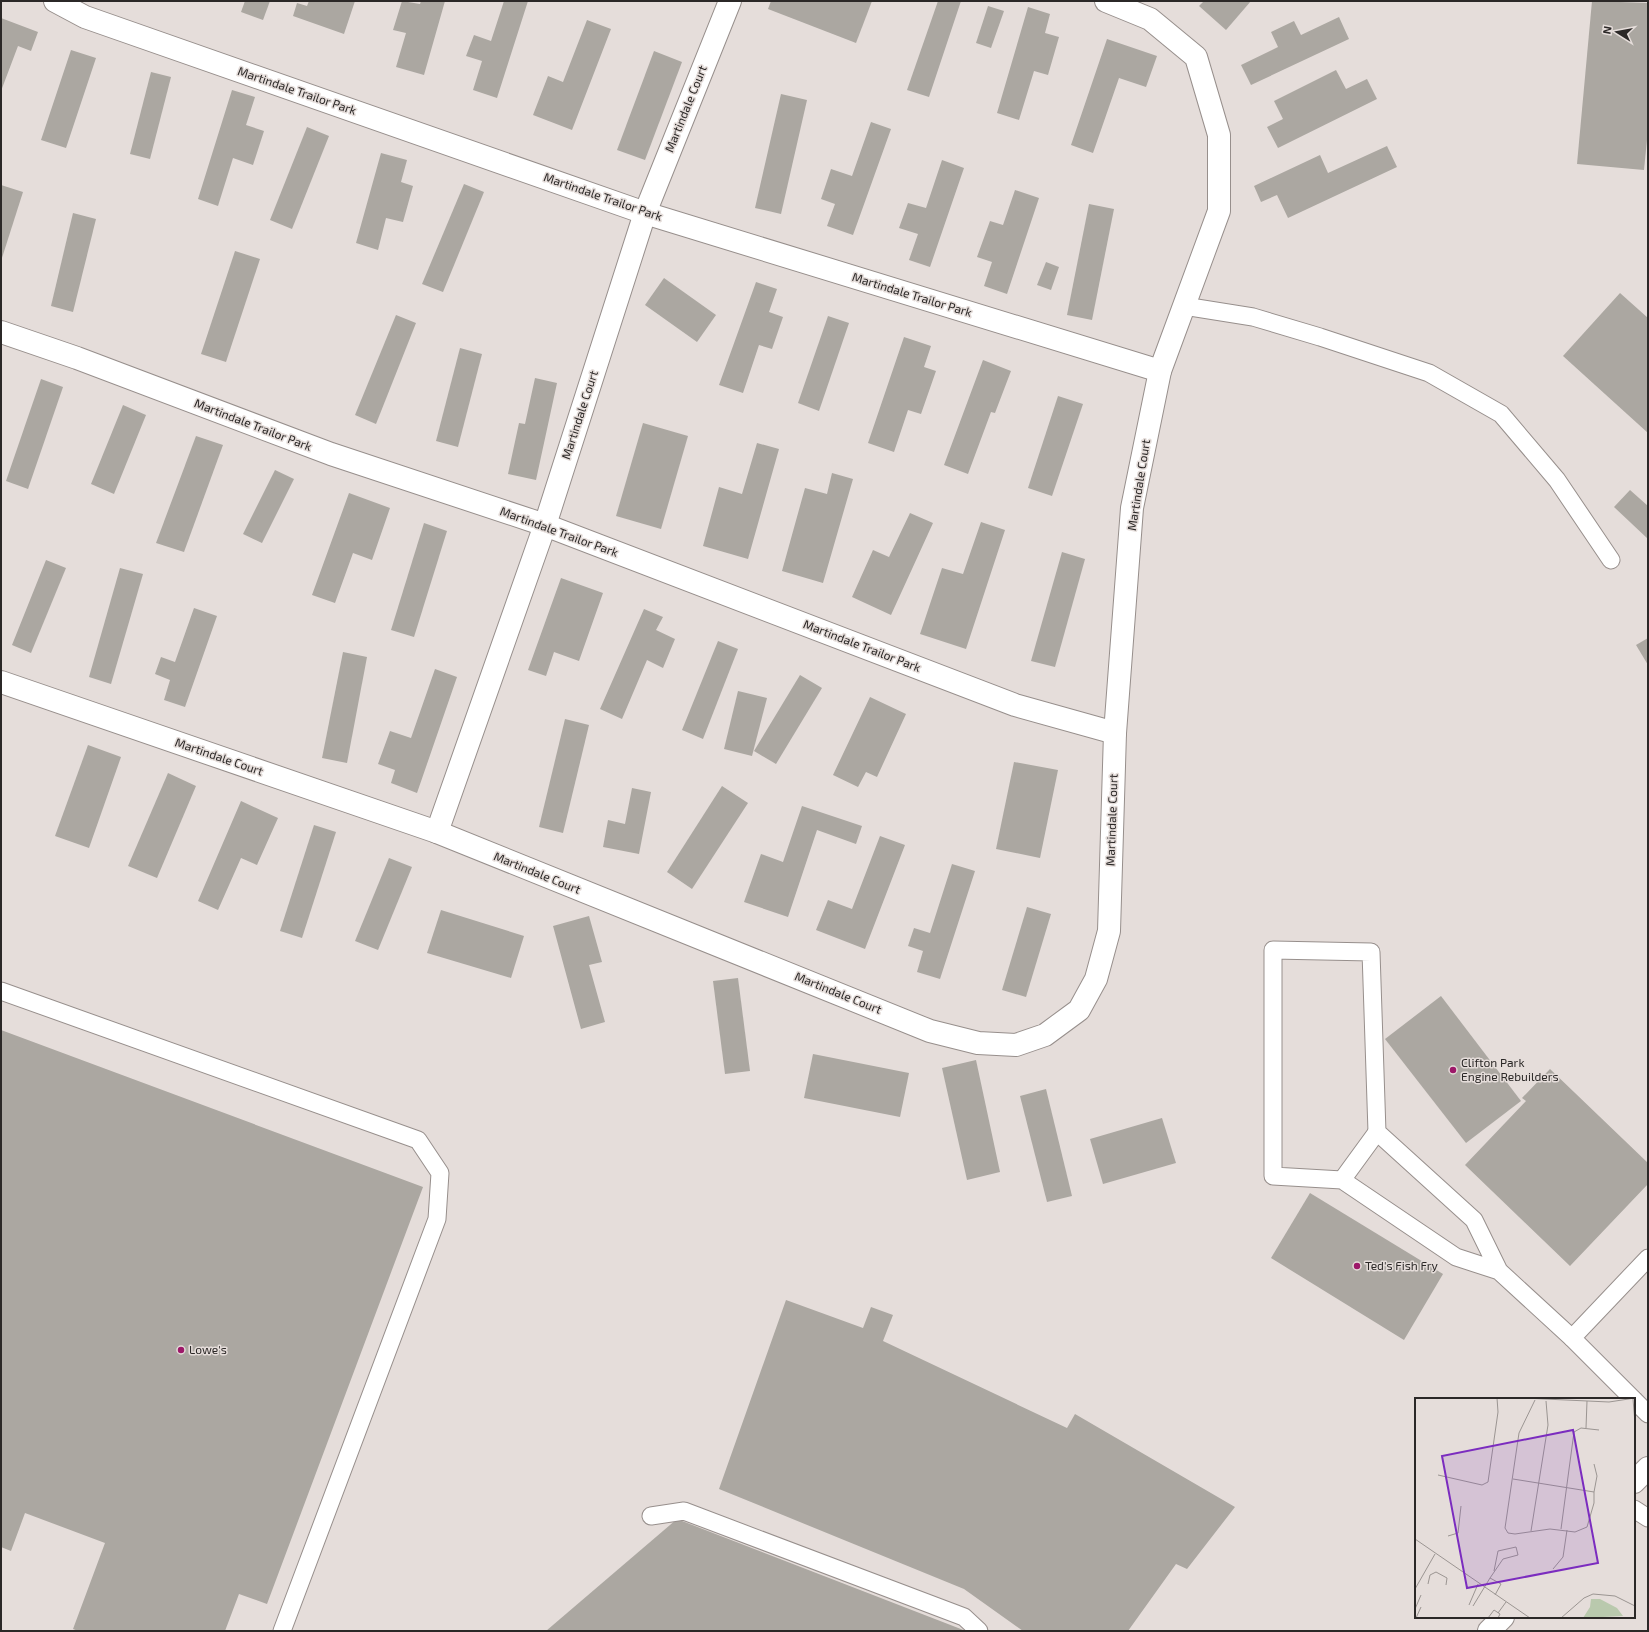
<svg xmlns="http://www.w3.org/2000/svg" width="1649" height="1632" viewBox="0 0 1649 1632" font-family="'Exo 2',sans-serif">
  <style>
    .building { fill: #aba7a1 }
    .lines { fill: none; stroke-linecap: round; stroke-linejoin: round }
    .lane-casing { stroke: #978f8c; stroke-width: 19 }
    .street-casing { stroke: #978f8c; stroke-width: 24 }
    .primary-casing { stroke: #978f8c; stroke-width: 24 }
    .lane { stroke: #fff; stroke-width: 17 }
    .street { stroke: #fff; stroke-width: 22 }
    .primary { stroke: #fff; stroke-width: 22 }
    .poi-dot { fill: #9d1869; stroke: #e5ddda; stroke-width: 1.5 }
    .labels { text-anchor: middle; stroke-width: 3; stroke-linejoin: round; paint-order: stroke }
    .street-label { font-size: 12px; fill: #2b2827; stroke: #e5ddda }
    .poi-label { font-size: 12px; fill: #2b2827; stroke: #e5ddda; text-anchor: start }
    .inset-road { fill: none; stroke: #9b9592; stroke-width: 1 }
    .view { fill: #7b2cbf; fill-opacity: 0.15; stroke: #7b2cbf; stroke-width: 2 }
    .inset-edge { fill: none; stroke: #2b2827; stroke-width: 2 }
  </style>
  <rect width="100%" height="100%" fill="#e5ddda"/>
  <g class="building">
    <path d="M245,1h25l-7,19 -22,-8z"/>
    <path d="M309,1h46l-11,33 -51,-18 4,-13 10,3z"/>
    <path d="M402,1l18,3 1,-3h24l-21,74 -28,-8 10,-34 -13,-3z"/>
    <path d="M504,1h24l-31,97 -24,-8 9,-29 -16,-5 8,-21 17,6z"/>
    <path d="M771,1h101l-16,42 -88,-34z"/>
    <path d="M938,1h23l-32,96 -22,-7z"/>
    <path d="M1204,1h47l-25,29 -27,-24z"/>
    <path d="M1592,1l56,2v127l-4,40 -67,-6z"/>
    <path d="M988,6l16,5 -13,37 -15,-5z"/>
    <path d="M1028,7l22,7 -5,19 14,4 -11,38 -14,-4 -15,49 -22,-7z"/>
    <path d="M1339,17l10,22 -98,46 -10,-20 37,-18 -7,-15 23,-11 7,14z"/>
    <path d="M1,18l37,14 -7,19 -13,-5 -17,45z"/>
    <path d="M587,20l24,9 -39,101 -39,-15 15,-39 15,6z"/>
    <path d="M1107,39l50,17 -11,31 -27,-9 -26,75 -22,-8z"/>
    <path d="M71,50l25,8 -30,90 -25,-8z"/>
    <path d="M654,51l28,11 -37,98 -28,-10z"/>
    <path d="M1336,70l10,19 21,-10 10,20 -99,49 -11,-21 16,-8 -9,-18z"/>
    <path d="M151,72l20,5 -21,82 -20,-5z"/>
    <path d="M232,90l23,7 -9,28 18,6 -11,34 -20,-7 -15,48 -20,-7z"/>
    <path d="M781,94l26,6 -26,114 -26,-6z"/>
    <path d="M871,122l20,7 -38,106 -26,-9 8,-22 -14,-5 10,-30 21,7z"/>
    <path d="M307,127l22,9 -37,93 -22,-9z"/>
    <path d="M1387,146l10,21 -109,51 -11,-23 -16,7 -7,-16 66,-31 8,18z"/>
    <path d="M381,153l26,7 -6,22 12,4 -10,36 -17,-4 -8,32 -22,-7z"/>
    <path d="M942,160l22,8 -34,99 -21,-7 9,-26 -19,-6 9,-25 18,5z"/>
    <path d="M464,184l20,8 -41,100 -21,-8z"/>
    <path d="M1,185l22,7 -22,69z"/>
    <path d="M1015,190l24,8 -32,96 -23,-8 8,-24 -15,-5 13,-36 13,4z"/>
    <path d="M1089,204l25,5 -22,111 -25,-5z"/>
    <path d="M73,213l23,6 -23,93 -22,-6z"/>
    <path d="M235,251l25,8 -34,103 -25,-8z"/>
    <path d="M1046,262l13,5 -8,23 -14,-5z"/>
    <path d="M664,278l52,37 -19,27 -52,-37z"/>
    <path d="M756,282l21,7 -8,23 14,5 -11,32 -13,-4 -16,48 -24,-8z"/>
    <path d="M1620,293l28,25v115l-85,-77z"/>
    <path d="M396,315l20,8 -40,101 -21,-9z"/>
    <path d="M828,316l21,7 -30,88 -21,-8z"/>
    <path d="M904,337l27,9 -7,21 12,4 -15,43 -13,-4 -14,42 -26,-9z"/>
    <path d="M460,348l22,6 -24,93 -22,-6z"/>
    <path d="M983,360l28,11 -16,42 -4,-1 -23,62 -24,-9z"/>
    <path d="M535,378l22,5 -21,97 -28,-6 11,-51 6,1z"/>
    <path d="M41,379l22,8 -35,102 -22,-8z"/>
    <path d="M1058,396l25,8 -31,92 -24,-8z"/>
    <path d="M123,405l23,10 -32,79 -23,-10z"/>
    <path d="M643,423l45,13 -27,93 -45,-13z"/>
    <path d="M196,436l27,9 -39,107 -28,-9z"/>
    <path d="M757,443l22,6 -31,110 -45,-13 16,-59 23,7z"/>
    <path d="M275,470l19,9 -32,64 -19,-9z"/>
    <path d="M832,473l21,6 -30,104 -41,-12 23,-83 22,6z"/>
    <path d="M1630,490l18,16v33l-34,-32z"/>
    <path d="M349,493l41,15 -18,52 -19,-7 -18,50 -23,-8z"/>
    <path d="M910,513l23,10 -42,92 -39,-18 21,-47 16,7z"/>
    <path d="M981,522l24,8 -39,119 -46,-15 22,-66 21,6z"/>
    <path d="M424,523l23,8 -33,106 -23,-7z"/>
    <path d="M1062,552l23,7 -30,108 -24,-6z"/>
    <path d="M46,560l20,8 -35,85 -19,-8z"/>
    <path d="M120,568l23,6 -32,110 -22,-7z"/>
    <path d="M561,578l42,15 -24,68 -25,-9 -8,24 -18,-6z"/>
    <path d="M194,608l23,8 -32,91 -21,-7 6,-20 -15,-6 6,-17 14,5z"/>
    <path d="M644,609l19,8 -7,13 19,9 -12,29 -16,-8 -25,59 -22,-10z"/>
    <path d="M1648,638v27l-12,-20z"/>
    <path d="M718,641l20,8 -35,90 -21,-9z"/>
    <path d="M343,652l24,5 -20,106 -25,-5z"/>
    <path d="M435,669l22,8 -40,116 -26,-10 4,-13 -17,-6 12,-33 21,7z"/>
    <path d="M800,675l22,13 -46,76 -22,-13z"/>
    <path d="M738,691l29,7 -15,58 -28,-7z"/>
    <path d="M870,697l36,17 -29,63 -11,-5 -8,15 -25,-12z"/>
    <path d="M565,719l24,6 -26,108 -24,-6z"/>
    <path d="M88,745l33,12 -32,91 -34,-12z"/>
    <path d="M1014,762l44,8 -18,88 -44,-9z"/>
    <path d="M168,773l28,13 -39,92 -29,-12z"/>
    <path d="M722,786l26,17 -56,86 -25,-17z"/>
    <path d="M632,788l19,4 -12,62 -36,-7 5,-27 17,4z"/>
    <path d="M241,801l37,17 -21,47 -16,-7 -23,52 -20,-9z"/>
    <path d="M802,806l60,20 -6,18 -39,-14 -29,87 -44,-15 17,-48 22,8z"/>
    <path d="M314,825l22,7 -34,106 -22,-7z"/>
    <path d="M880,836l25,9 -40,104 -49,-19 12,-30 24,9z"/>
    <path d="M389,858l23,9 -34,83 -23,-9z"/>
    <path d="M952,864l23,7 -35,108 -23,-7 6,-21 -15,-5 6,-18 16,5z"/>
    <path d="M1027,907l24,7 -25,83 -24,-7z"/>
    <path d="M441,910l83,26 -13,42 -84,-25z"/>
    <path d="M589,916l13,46 -13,3 16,57 -24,7 -28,-103z"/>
    <path d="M738,978l12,93 -25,3 -12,-93z"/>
    <path d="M1441,996l80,105 -55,42 -81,-104z"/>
    <path d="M1,1030l422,157 -156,417 -28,-10 -14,37h-147l-5,-2 32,-86 -80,-30 -14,38 -10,-4z"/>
    <path d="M813,1054l96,19 -9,44 -96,-19z"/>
    <path d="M976,1060l24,112 -33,8 -25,-112z"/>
    <path d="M1550,1069l98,94v21l-78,82 -105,-101 61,-64 -4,-3z"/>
    <path d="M1046,1089l26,107 -25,6 -27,-106z"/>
    <path d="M1162,1118l14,45 -73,21 -13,-45z"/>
    <path d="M1310,1193l133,81 -39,66 -133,-82z"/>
    <path d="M786,1300l77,28 8,-21 22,8 -10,26 184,87 8,-14 160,93 -48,62 -11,-5 -48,67h-105l-59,-42 -245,-100z"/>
    <path d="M677,1519l289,112h-420z"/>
  </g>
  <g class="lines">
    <defs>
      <g id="lane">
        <path d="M1184,306l69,11 67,20 109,36 72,41 56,66 54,80"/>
        <path d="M1,991l417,149 22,33 -3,46 -155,412"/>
        <path d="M1342,1180l35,-48"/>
        <path d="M1499,1271l-43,-14 -114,-77 -69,-4v-226l98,2 6,180 97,88 25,51 73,67"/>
        <path d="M1633,1399l-61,-61 76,-80"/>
        <path d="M1634,1400l14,14"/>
        <path d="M1634,1509l14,9"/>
        <path d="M651,1516l33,-5 280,106 15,14"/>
      </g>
      <g id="street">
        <path d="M55,1l30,16 560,196 515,158"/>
        <path d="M1,332l76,26 254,96 214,71 470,180 100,28"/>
        <path d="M1,682l436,150 493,199 48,12 38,2 29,-10 34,-25 17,-31 13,-48 6,-198 17,-225 28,-137 59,-160v-76l-23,-78 -46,-38 -44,-18"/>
        <path d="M437,832l108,-307 100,-312 85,-212"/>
      </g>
      <g id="primary">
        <path d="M1634,1482l14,-14"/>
        <path d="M1489,1631l14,-14"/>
      </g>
    </defs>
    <use href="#lane" class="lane-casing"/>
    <use href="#street" class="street-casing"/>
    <use href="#primary" class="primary-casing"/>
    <use href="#lane" class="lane"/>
    <use href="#street" class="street"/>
    <use href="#primary" class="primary"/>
  </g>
  <g class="poi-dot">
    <circle cx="1453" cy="1070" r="4"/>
    <circle cx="1357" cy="1266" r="4"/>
    <circle cx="181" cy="1350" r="4"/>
  </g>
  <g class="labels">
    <g class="street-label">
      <text transform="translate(297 91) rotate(19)" y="4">Martindale Trailor Park</text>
      <text transform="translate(686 109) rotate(-68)" y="4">Martindale Court</text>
      <text transform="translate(603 197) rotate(19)" y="4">Martindale Trailor Park</text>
      <text transform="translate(912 295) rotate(17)" y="4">Martindale Trailor Park</text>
      <text transform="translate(580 415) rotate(-72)" y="4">Martindale Court</text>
      <text transform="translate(253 425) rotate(21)" y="4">Martindale Trailor Park</text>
      <text transform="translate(1139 485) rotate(-81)" y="4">Martindale Court</text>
      <text transform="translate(559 532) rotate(20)" y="4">Martindale Trailor Park</text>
      <text transform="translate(862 646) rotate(21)" y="4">Martindale Trailor Park</text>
      <text transform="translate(219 757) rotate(19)" y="4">Martindale Court</text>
      <text transform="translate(1112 820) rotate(-88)" y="4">Martindale Court</text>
      <text transform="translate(537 873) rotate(22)" y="4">Martindale Court</text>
      <text transform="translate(838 993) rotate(22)" y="4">Martindale Court</text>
    </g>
    <g class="poi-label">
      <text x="1461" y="1067">Clifton Park<tspan x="1461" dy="14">Engine Rebuilders</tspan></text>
      <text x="1365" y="1270">Ted's Fish Fry</text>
      <text x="189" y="1354">Lowe's</text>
    </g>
  </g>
  <g transform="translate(1415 1398)">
    <rect width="220" height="220" fill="#e5ddda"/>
    <path d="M176,201h9l17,9 6,8 -40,2 7,-11z" fill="#b9c9ad"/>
    <path class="inset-road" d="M108,0l86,4 26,-4M218,1l2,24M171,30l1,-27M23,77l44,10 6,-3 10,-70 -1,-14M98,81l81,13v11l-7,24 -12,5 -25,-3 -35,5 -7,-1 -3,-5 14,-95 16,-33M179,94l3,-16 -3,-12M146,131l13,-97 7,-4 18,2M116,133l17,-106 -2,-24M33,138l10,-3 3,-27M0,141l115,79M138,171l10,-12 4,-27M75,180l13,-19 15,-4 -2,-8 -18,4 -4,20M13,186l2,-9 6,-3 11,6 -1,7M0,191l20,-35M54,207l9,-21M58,208l17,-28 11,6 -6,11M0,211l6,-14M83,215l8,-11M1,220l5,-11M73,220l6,-8 6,4 -2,4M146,220l23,-20 9,-4 22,2 20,10"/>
    <path class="view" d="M158,32l25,133 -131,25 -25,-132z"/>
    <rect width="220" height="220" class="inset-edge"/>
  </g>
  <rect width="1649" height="1632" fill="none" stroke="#2b2827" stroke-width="4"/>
  <g transform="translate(1617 32) rotate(281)" stroke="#e5ddda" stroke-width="3" paint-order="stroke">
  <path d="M0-3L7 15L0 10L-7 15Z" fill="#2b2827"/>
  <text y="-6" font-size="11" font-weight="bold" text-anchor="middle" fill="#2b2827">N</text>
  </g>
</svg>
